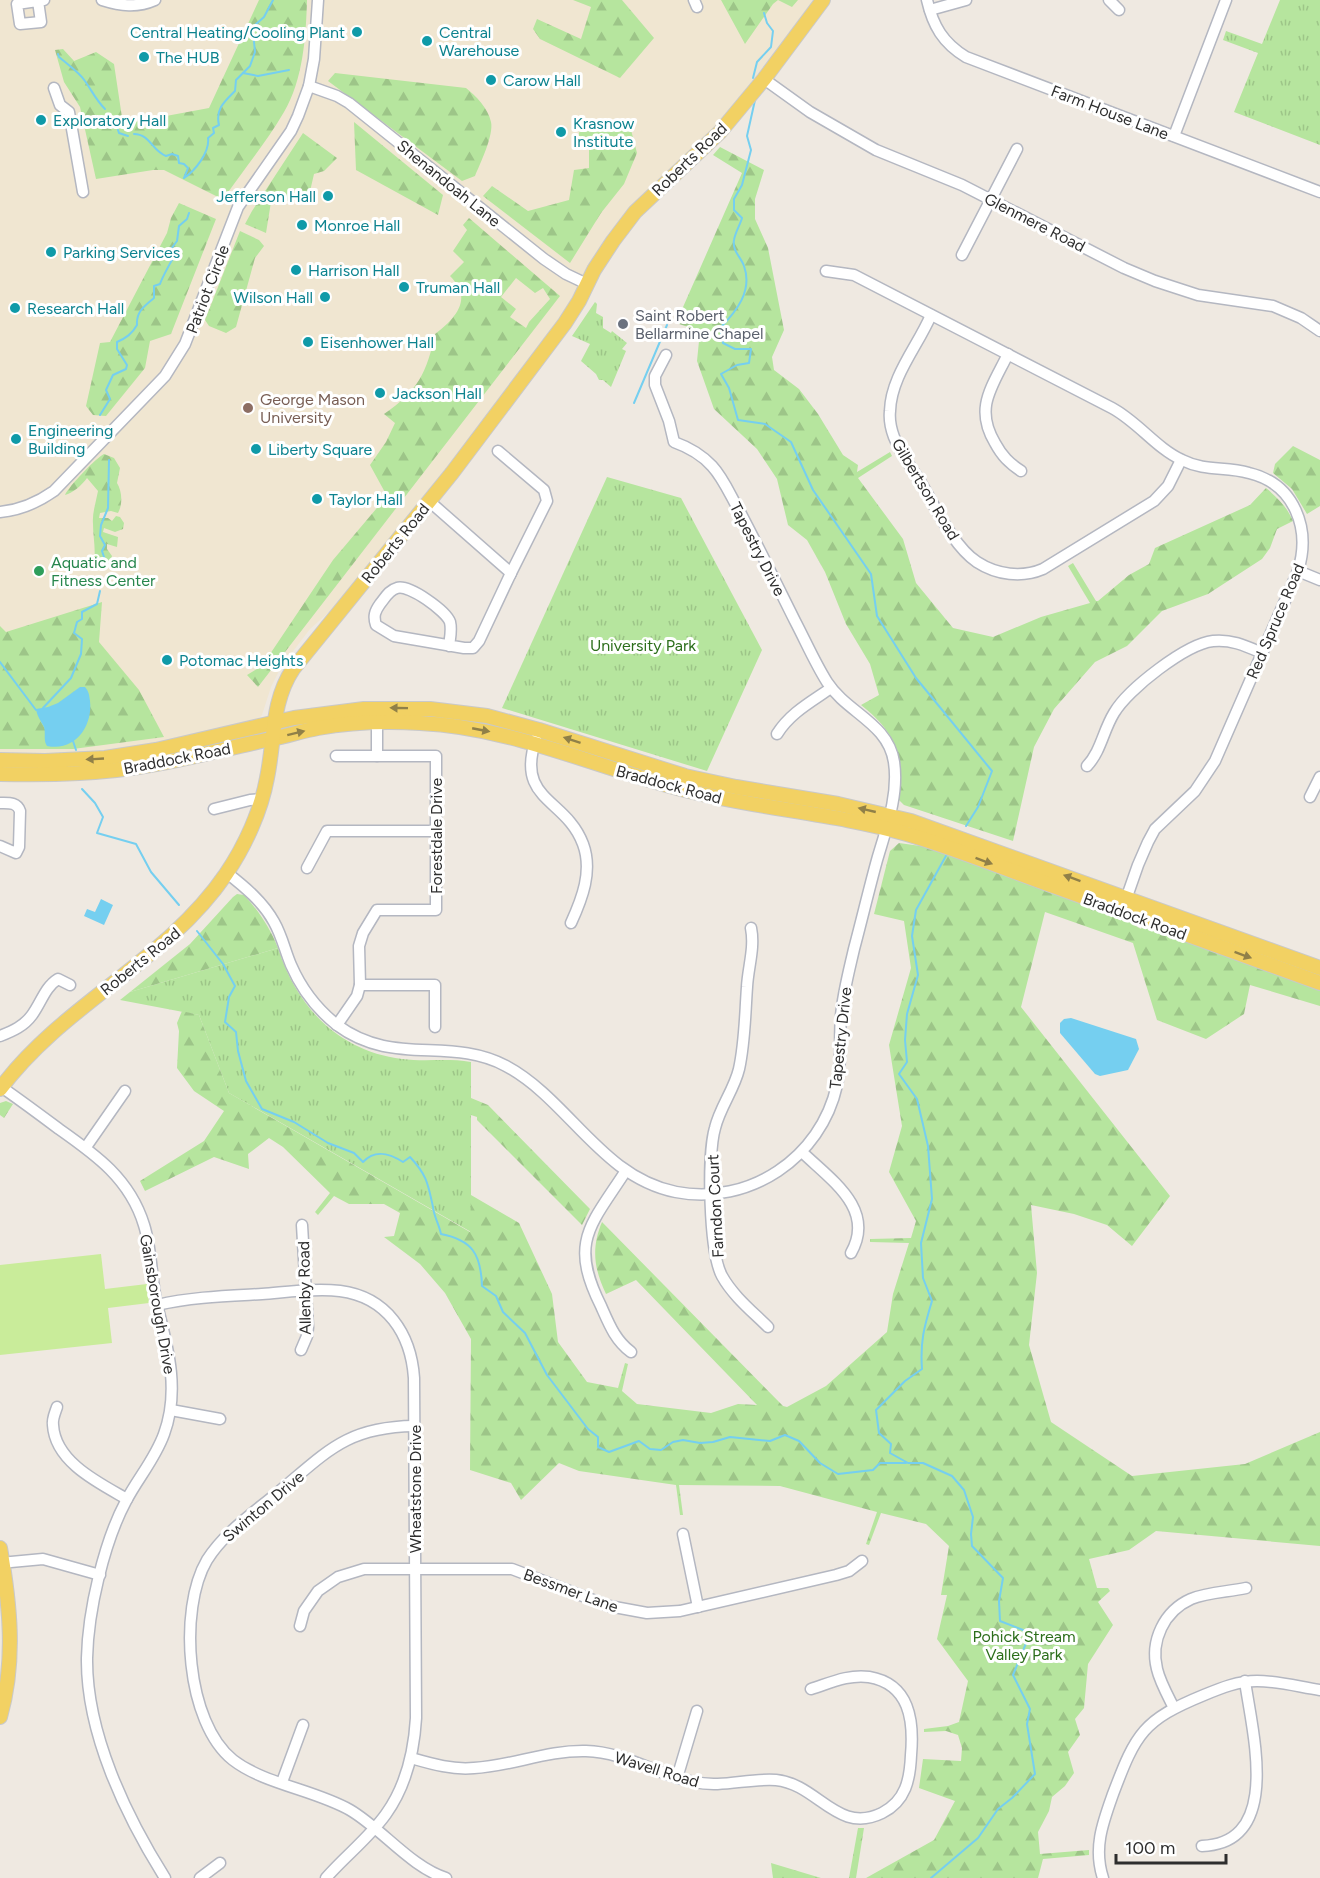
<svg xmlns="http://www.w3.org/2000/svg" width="1320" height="1878" viewBox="0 0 1320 1878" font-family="Figtree,sans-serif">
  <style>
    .education { fill: #f0e6d1 }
    .grass { fill: url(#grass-tufts) }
    .forest { fill: url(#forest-firs); fill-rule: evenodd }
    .pitch { fill: #c9ec9a }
    .water { fill: #75cff0 }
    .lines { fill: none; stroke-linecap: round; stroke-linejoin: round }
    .stream { stroke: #75cff0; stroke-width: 2 }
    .minor-casing { stroke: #b4b7c1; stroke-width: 13 }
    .major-casing { stroke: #c9c9c9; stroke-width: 16 }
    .minor { stroke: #fff; stroke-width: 10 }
    .major { stroke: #f2d163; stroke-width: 14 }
    .oneway { fill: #908048 }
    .culture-dot { fill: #0f9aa8; stroke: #fff; stroke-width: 2 }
    .worship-dot { fill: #6b7280; stroke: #fff; stroke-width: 2 }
    .education-dot { fill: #8d6e63; stroke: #fff; stroke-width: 2 }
    .leisure-dot { fill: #2e9e5b; stroke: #fff; stroke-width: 2 }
    .labels { text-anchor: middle; stroke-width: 6; stroke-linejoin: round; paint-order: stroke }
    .culture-label { font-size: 16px; fill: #0d838f; stroke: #fff; text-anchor: start }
    .street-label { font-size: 16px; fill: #2e2e2e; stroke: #fff }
    .worship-label { font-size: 16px; fill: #5b616d; stroke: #fff; text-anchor: start }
    .education-label { font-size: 16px; fill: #785e54; stroke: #fff; text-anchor: start }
    .leisure-label { font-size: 16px; fill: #27864d; stroke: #fff; text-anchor: start }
    .park-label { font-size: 16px; fill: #2c6e1b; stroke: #fff }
  </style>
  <defs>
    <pattern id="grass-tufts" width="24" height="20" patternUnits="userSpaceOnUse" patternTransform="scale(1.5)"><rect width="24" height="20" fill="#b6e59e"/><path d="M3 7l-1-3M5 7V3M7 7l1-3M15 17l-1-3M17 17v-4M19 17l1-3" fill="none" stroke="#9dc588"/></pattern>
    <pattern id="forest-firs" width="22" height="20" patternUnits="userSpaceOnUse" patternTransform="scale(1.5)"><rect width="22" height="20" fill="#b6e59e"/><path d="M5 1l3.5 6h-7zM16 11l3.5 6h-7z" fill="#9dc588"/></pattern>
  </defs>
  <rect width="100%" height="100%" fill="#efe9e1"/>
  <path class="education" d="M0,0h815l-96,124 -64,59 -33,34 -17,21 -31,62 -102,143 -136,163 -26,23 -29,38 -10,20 -9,28 -7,7 -124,27 -53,7h-78z"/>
  <g class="grass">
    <path d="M1280,0h40v145l-86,-33 24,-59 -35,-13 3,-9 36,13z"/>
    <path d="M595,302l2,2 -1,9 7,4v11l8,5 1,-2 15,12 -5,6 4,2 -15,36 -8,-7h-4l-3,-6 -15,-13 9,-17 -18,-8z"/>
    <path d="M607,477l74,21 81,152 -55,121 -205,-63z"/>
    <path d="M278,948c19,59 60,103 124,111 23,3 46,-1 69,3v170l-242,-139 -30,-78 -79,-15 10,-8z"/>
  </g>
  <g class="forest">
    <path d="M259,0h48c-1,37 -4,80 -23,112 -17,29 -39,56 -58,83l-8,2 -54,-27h-11l-57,9 -16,-72 -16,-25 -9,-32 8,-1 11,12 22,-9 18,12 9,60 86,-16z"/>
    <path d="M573,0h49l32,38 -34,40 -80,-39 -7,-10 4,-10 44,20 10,-32z"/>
    <path d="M721,0h77l-6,7 -14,-7 -5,4 -28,40z"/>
    <path d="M335,73l131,15c10,8 22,20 25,34 3,13 -11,42 -16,54l-13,5 -134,-100z"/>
    <path d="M582,119l31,11 17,-4 7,27 -13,31 -23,29 -31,50 -87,-67 9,-10 36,25 41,-11 5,-30 15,-2v-27l-11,-3z"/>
    <path d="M354,122l89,73 -5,20 -82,-45z"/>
    <path d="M303,133l34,25 -13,13 -10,3 -6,26 -37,2 -5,31 -21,-9 7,-13z"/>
    <path d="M720,147l44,23 -9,29v20l13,29 16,82 -12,27 2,13 25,19 19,25 25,41 15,10 -1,7 33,-20 2,4 -34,22 45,61 13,44 37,45 40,9 48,-20 49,-14 -22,-37 5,-3 23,38h2l31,-26 20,-11 6,-16 95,-43 16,-17c12,10 21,19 27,33l-16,8 -7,19 -8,11 -54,35 -46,17 -35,35 -32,16 -41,47 -20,38 -21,94 -109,-36 -5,-5c-1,-9 2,-19 2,-28 -1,-29 -18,-50 -40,-67l18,-10 -9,-31 -24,-40 -21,-52 -18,-32 -19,-15 -11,-46 -20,-30 -43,-40 -17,-48 3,-30 -24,-8 66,-150 -29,-18z"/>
    <path d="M179,203l37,16 -45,115 -21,7 -5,27 -39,48 -13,-1 -7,-9 14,-63 10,-1 57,-109 4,-15z"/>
    <path d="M469,218l91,78 -302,391 -11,-12 15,-9 71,-106 54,-64 -17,-31 16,-23 9,-19 -11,-9c34,-23 43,-42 51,-80 13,-10 33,-27 24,-46 -2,-4 -6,-9 -9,-12l14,-14 -11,-11 14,-21 -4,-5zM516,278l19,15 8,-5 7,11 -21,23 -3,6 -16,-11 6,-8 -15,-12z"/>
    <path d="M240,231l19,9 5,6 -9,12 -19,69 -10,6 -17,-7 -4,-6z"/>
    <path d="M1293,446l27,14v46l-13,8 -15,-25 -19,-16 2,-9z"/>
    <path d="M104,454l10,4 6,10 -3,15c5,8 6,21 1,30l-7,-2 -11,2 -1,5h9l4,3 4,-5 4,1 4,6 -1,6 -8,3 -11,-4 -1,4 15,5 -1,10 -10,-3v5l5,7 -2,7 -8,-2 -5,3 -3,-2c2,-13 -1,-25 -1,-38 -1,-11 3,-22 5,-33l-11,-13c-5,7 -14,15 -22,17 4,-9 31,-37 39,-41z"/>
    <path d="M102,602l-3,40 40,48 25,47 -91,12h-73v-123l6,6z"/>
    <path d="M899,843l36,5 173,62 33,19 1,-2h14l164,59v20l-70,-21 -6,29 -38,25 -49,-19 -24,-77 -88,-31 -24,95 149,189 -38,50 -25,-21 -33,-11 -43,-9 6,68 -8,72 22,77 81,54 113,-12 75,-32v114l-164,-15 -27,19 -40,9 8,29h11l2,3 -12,11 15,23 -25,39 -4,44 -9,11 5,16 -12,17 6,21 -9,13 -13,11 -3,14 -11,21 2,22 49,-4v5l-46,4 -5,19h-172l68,-38 21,-39 -36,-13 4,-29 38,2 1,-13 -4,-13 -12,-4 -22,1v-3l24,-3 11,-4 9,-41 -31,-42 10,-44h-6l8,-49 -23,-22 -45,-11 -12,32 -3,-1 11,-32 -97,-26 -101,-1 4,30h-3l-4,-30 -97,-14 -20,-8 -38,37 -10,-17 -41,-13 1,-131 -26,-46 -25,-29 -36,-27 10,-1 6,-23 -16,-9h-35l-15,-8 -16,19 -3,-3 15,-19 -47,-46 -14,-9 -21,16 1,15 -35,-12 -69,34 -5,-10 64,-40 20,-30 -30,-20 -17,-23 2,-37 -2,-8 5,-12 17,4 30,78 241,139 1,-37 48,28 33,71 6,48 29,40 31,6 7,-25 3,1 -6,27 15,13 74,9 27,-9 19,1 -121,-125 -30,14c-12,-25 -15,-46 -4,-72l181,184 4,1 39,-21 61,-54 6,-38 16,-51 -39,-1v-3l41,-1 5,-17 -27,-49 13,-46 -13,-81 22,-77 -7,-47 -30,-7 16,-63z"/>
    <path d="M237,894l7,1c15,16 26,33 34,53l-148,44 60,-48 43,-47z"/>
    <path d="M471,1098l17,7 102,104 -8,16 -105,-105v-3l-6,-2z"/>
    <path d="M6,1101l7,3 -9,14 -4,-3v-12z"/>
    <path d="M858,1828h6l-8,50h-7z"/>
    <path d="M771,1863l50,15h-48z"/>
  </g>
  <path class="pitch" d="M101,1254l4,35 42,-5 2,19 -41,5 4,35 -112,12v-90z"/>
  <g class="water">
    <path d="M80,687h5c4,5 4,7 5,14 3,25 -15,51 -43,45 -4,-6 -1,-12 -3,-19 -3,-6 -7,-11 -8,-18l12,-2 10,-4z"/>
    <path d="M101,899l12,6 -9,20 -20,-9 3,-7 8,3z"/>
    <path d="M1071,1018l65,21 3,10 -11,21 -28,6 -5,-2 -35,-41v-10l4,-4z"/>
  </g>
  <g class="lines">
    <g class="stream">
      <path d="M58,54l1,3c8,7 20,15 26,24 7,10 11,19 20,28"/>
      <path d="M243,73l15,3 31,-6"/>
      <path d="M753,78l4,-16 14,-15 2,-16 -6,-8 -3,-10"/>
      <path d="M755,100l-8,36 4,14 -9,35 -8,14v11l8,8c-2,7 -7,15 -8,22 -2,11 7,17 10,26 9,25 -8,46 -24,62l3,15 12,6h16l-2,14 -12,2 -16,9 8,14 9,32 27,4 26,18 22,48 58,84 6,42 39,62 76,93 -14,36 -12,19"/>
      <path d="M118,130l1,3 9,3"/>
      <path d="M134,134c16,0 18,17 32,22l6,-2 6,2 1,7 5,1 4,4 -4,10"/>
      <path d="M184,178c11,-7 26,-26 24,-40l6,-5 -1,-5 6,-3c-4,-16 6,-24 16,-34l1,-11 14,-14 5,-14 -2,-20 2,-7 9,-8 9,-17"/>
      <path d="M634,403l33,-78"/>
      <path d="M100,415l10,-16 -4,-9 7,-15 13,-6 1,-4 -10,-16v-7c9,-4 15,-8 20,-17 -1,-13 7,-19 17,-27v-12l6,-2c2,-6 12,-25 16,-30l-5,-5 6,-8 2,-15 8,-7 2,-6"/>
      <path d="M105,560l-3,-9 3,-6 -5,-9 1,-11 7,-17 1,-48"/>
      <path d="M0,662l36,48"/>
      <path d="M43,708l28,-30 10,-24 1,-15 -8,-6 3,-11 5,-3v-7l15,-8 3,-13"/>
      <path d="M73,741l3,9"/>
      <path d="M82,789l13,14 8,14 -6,16 39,11 15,28 28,33"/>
      <path d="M197,931l26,33 12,22 -6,11 -4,25 11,10 2,19 8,30 16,28 32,13 34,21 26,10 9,9c12,-13 26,-9 40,0l7,-5c17,18 18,27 23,50 1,10 6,17 8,27 31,6 40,20 41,52l14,10 7,16 22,21 22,42 41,54 10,8v10l11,5 30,-11 11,8 11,1 12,-8 10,-2 17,3 13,-1 17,-5 40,4 15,-6 14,6 21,22 18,11 35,-4 7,-7h26"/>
      <path d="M931,1878l47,-40 20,-29 14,-11 23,-24 -8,-50 3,-15 -17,-34 16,-39 -6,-6 -23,-9 -1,-20 4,-23 -31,-32 -1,-12 2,-17 -9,-27 -12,-14 -29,-13h-15l-18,-10 1,-9 -12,-11 -3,-23 29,-29 17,-12c-2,-27 2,-42 10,-68l-9,-23 -2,-35 11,-44 -4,-53 -11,-47 -18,-25 8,-12 -2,-22 2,-26 11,-39 -6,-39 4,-26 31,-56"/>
    </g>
    <defs>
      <g id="minor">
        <path d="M102,0c19,6 35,8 53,0"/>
        <path d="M694,0l3,7"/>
        <path d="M927,0c6,26 16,43 39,57l354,135"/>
        <path d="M1109,0l10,10"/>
        <path d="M38,1l3,21 -21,2 -3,-20 27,-4"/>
        <path d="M930,10l36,-10"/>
        <path d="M764,79l46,33 66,38 86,35 162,83 31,13 43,14 75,11 28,12 19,13"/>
        <path d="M309,86l28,10 12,7 195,156 22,15 21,10"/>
        <path d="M54,88l6,17 9,7 14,80"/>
        <path d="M1174,136l52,-136"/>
        <path d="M962,255l55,-106"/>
        <path d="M826,271l28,4 258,133c26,14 44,40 70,52 24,12 43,6 67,13 46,11 62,56 49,98l-83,190 -20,30 -40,38 -7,13 -10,23 -14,40"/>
        <path d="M931,315c-13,31 -40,61 -41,96 -1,9 1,18 4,26 6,16 17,30 26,44 15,25 33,65 57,81 20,13 45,16 66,7l111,-68 14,-15 13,-26"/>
        <path d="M1008,354c-16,33 -34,54 -13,89 7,13 14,20 26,28"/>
        <path d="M498,451l46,39 3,11 -37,74"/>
        <path d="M429,501l82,72 -32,68 -6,7h-9l-70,-12 -18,-11c-3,-9 -1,-14 4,-21 5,-6 9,-14 17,-16 12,-4 49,23 53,34 2,8 0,16 -1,24"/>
        <path d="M0,512c21,-2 37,-9 54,-21l111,-115 20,-32 53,-137 53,-76 7,-15 11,-30 5,-27 4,-59"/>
        <path d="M1298,571l22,9"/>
        <path d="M377,722v34"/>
        <path d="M777,734c13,-21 34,-32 54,-46"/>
        <path d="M536,739c-21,62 30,59 47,105 10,27 -1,55 -12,79"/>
        <path d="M336,756h100v154h-59l-14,23 -4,13 1,39 -3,11 -20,29"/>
        <path d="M1087,766c14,-15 16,-35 27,-53 14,-24 72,-69 99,-72 18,-2 33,5 49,12"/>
        <path d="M1310,797l10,-20"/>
        <path d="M0,803c9,0 17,-1 20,8l-1,36 -3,6 -16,-7"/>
        <path d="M214,809l36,-9 12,-1"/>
        <path d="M307,868l20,-37h109"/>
        <path d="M227,873c18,14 36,29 47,49 8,14 11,29 17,43 10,23 27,45 46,60 56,42 113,11 169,41 63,34 95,111 170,126 73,14 145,-34 161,-107 5,-22 2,-46 4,-69 2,-23 8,-45 13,-67 8,-30 15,-60 23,-89 9,-31 22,-65 17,-98 -6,-39 -47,-49 -67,-80 -12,-19 -21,-40 -32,-61 -18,-36 -36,-73 -55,-109 -9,-15 -16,-33 -28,-46 -11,-12 -24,-19 -38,-24l-5,-21 -14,-36v-9l11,-21"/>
        <path d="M751,928c4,20 -3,39 -4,59 -2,27 -2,55 -8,82 -5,21 -19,38 -24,59 -8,27 -6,124 7,148 11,20 31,36 46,51"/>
        <path d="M360,985h75v42"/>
        <path d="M0,1036c13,-5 24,-10 32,-21 9,-12 13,-28 26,-36l12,6"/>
        <path d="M0,1086c20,14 39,28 59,43 37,26 71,50 85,96 8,25 7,54 13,80 11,43 23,86 7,129 -9,25 -26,44 -38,67 -22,41 -38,110 -39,157 -1,75 39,158 78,220"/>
        <path d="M86,1147l39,-56"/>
        <path d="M802,1152c29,28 74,57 49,101"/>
        <path d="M625,1172c-35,54 -56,70 -24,134 8,18 14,34 30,46"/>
        <path d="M157,1305c35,-8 70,-9 105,-11 26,-2 53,-6 78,-3 47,6 71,43 74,87l2,340c-2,34 -10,68 -30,96 -17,24 -41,42 -60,64"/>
        <path d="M301,1350l6,-14 1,-9 -6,-102"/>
        <path d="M57,1407c-2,6 -5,12 -4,18 2,37 46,58 74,74"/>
        <path d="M171,1410l49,9"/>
        <path d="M414,1426c-69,1 -88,27 -138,68 -24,20 -52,39 -69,66 -29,49 -21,163 26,200 31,24 82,30 117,50 31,18 62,58 96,68"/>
        <path d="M683,1534l15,73"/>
        <path d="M0,1563l43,-4 57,16"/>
        <path d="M300,1626l4,-15 14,-20 20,-14 26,-8h148l97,37 38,7 33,-2 156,-36 13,-4 13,-10"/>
        <path d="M1174,1708c-6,-12 -14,-26 -17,-39 -7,-28 7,-58 34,-70 17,-7 37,-7 55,-11"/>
        <path d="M411,1758c21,6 41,12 63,10 38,-2 73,-18 112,-17 39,1 71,24 108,31 28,6 54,-4 82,-2 42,4 61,55 106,33 24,-12 28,-34 29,-58 3,-34 -1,-71 -42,-78 -20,-3 -39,6 -58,12"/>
        <path d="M677,1778l20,-67"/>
        <path d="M282,1782l21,-57"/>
        <path d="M1202,1846c81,-3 50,-114 43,-165"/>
        <path d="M200,1878l20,-15"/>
        <path d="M1103,1878c-10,-30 0,-56 10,-84 23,-61 30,-74 91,-99 17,-7 34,-14 53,-14 21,0 43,6 63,9"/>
      </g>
      <g id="major">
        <path d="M0,760l45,1 60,-3 51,-8 138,-32 70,-9h66l57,7 52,14 146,46 51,11 102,17 73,17 409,147"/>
        <path d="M0,774c53,1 105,0 157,-10 38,-7 76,-17 114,-25 16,-3 31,-8 47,-11 33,-6 68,-7 102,-5 92,4 177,45 265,67 73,19 149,23 222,44 50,15 99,35 149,53 88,32 176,64 264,96"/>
        <path d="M0,1089c64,-86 166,-127 226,-215 19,-28 35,-63 41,-96 8,-38 4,-76 26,-109l159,-196 113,-150 14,-22 15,-31 19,-29 22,-29 85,-80 44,-53 59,-79"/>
        <path d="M0,1548c10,56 16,113 0,169"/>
      </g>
    </defs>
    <use href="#minor" class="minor-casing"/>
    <use href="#major" class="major-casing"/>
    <use href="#minor" class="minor"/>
    <use href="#major" class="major"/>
  </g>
  <defs><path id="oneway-solid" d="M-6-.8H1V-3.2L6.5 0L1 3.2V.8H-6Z" transform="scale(1.5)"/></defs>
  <g class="oneway">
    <use href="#oneway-solid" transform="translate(399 708) rotate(-179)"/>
    <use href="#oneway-solid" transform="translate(481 730) rotate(11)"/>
    <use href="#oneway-solid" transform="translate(296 733) rotate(-14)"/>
    <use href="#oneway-solid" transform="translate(572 740) rotate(-162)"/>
    <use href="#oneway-solid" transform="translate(95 759) rotate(177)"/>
    <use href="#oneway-solid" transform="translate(867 810) rotate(-167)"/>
    <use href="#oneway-solid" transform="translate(984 861) rotate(20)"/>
    <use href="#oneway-solid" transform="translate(1072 878) rotate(-160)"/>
    <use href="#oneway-solid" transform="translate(1243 955) rotate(20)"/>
  </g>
  <g class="culture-dot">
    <circle cx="357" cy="32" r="6"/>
    <circle cx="427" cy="41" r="6"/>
    <circle cx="144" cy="57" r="6"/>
    <circle cx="491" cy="80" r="6"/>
    <circle cx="41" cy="120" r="6"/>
    <circle cx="561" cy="132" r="6"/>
    <circle cx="328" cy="196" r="6"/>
    <circle cx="302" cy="225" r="6"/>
    <circle cx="51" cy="252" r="6"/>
    <circle cx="296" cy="270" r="6"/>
    <circle cx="404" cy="287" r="6"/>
    <circle cx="325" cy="297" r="6"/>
    <circle cx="15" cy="308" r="6"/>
    <circle cx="308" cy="342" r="6"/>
    <circle cx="380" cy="393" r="6"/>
    <circle cx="16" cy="439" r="6"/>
    <circle cx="256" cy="449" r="6"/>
    <circle cx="317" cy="499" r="6"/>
    <circle cx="167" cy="660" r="6"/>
  </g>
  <circle class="worship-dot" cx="623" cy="324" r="6"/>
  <circle class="education-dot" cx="248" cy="408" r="6"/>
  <circle class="leisure-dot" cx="39" cy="571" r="6"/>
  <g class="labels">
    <g class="culture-label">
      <text x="345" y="38" text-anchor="end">Central Heating/Cooling Plant</text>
      <text x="439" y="38">Central<tspan x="439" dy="18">Warehouse</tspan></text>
      <text x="156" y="63">The HUB</text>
      <text x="503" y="86">Carow Hall</text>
      <text x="53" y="126">Exploratory Hall</text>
      <text x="573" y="129">Krasnow<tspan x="573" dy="18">Institute</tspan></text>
      <text x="316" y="202" text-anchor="end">Jefferson Hall</text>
      <text x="314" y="231">Monroe Hall</text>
      <text x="63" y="258">Parking Services</text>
      <text x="308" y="276">Harrison Hall</text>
      <text x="416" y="293">Truman Hall</text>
      <text x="313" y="303" text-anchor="end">Wilson Hall</text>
      <text x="27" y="314">Research Hall</text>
      <text x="320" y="348">Eisenhower Hall</text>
      <text x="392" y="399">Jackson Hall</text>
      <text x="28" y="436">Engineering<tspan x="28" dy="18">Building</tspan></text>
      <text x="268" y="455">Liberty Square</text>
      <text x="329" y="505">Taylor Hall</text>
      <text x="179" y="666">Potomac Heights</text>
    </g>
    <g class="street-label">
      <text transform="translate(1110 112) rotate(21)" y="6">Farm House Lane</text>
      <text transform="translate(689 159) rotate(-44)" y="6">Roberts Road</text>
      <text transform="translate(449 183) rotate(39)" y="6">Shenandoah Lane</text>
      <text transform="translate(1035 222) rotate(27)" y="6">Glenmere Road</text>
      <text transform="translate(207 289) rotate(-69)" y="6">Patriot Circle</text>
      <text transform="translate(926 489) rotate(59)" y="6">Gilbertson Road</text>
      <text transform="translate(395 543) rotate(-51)" y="6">Roberts Road</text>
      <text transform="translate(758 549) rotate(63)" y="6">Tapestry Drive</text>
      <text transform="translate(1275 621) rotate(-67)" y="6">Red Spruce Road</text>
      <text transform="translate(177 758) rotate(-11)" y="6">Braddock Road</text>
      <text transform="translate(669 784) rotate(15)" y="6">Braddock Road</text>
      <text transform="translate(436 836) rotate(-90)" y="6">Forestdale Drive</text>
      <text transform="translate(1135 916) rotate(20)" y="6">Braddock Road</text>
      <text transform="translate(140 961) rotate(-39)" y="6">Roberts Road</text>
      <text transform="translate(840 1038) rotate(-84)" y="6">Tapestry Drive</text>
      <text transform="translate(715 1206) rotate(-93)" y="6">Farndon Court</text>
      <text transform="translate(304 1288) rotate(-91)" y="6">Allenby Road</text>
      <text transform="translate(158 1304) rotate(80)" y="6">Gainsborough Drive</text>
      <text transform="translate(415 1489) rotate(-90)" y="6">Wheatstone Drive</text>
      <text transform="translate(263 1506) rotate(-40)" y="6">Swinton Drive</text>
      <text transform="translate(571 1590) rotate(20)" y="6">Bessmer Lane</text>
      <text transform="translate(657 1769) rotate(17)" y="6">Wavell Road</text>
    </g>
    <g class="worship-label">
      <text x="635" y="321">Saint Robert<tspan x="635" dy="18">Bellarmine Chapel</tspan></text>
    </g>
    <g class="education-label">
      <text x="260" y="405">George Mason<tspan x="260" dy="18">University</tspan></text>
    </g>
    <g class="leisure-label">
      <text x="51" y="568">Aquatic and<tspan x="51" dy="18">Fitness Center</tspan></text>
    </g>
    <g class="park-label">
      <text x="643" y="651">University Park</text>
      <text x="1024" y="1642">Pohick Stream<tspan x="1024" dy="18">Valley Park</tspan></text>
    </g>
  </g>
  <path d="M1116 1854v9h110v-9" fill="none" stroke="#2e2e2e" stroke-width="3"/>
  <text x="1125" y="1854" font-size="18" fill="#2e2e2e" stroke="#ffffff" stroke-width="4.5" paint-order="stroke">100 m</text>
</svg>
